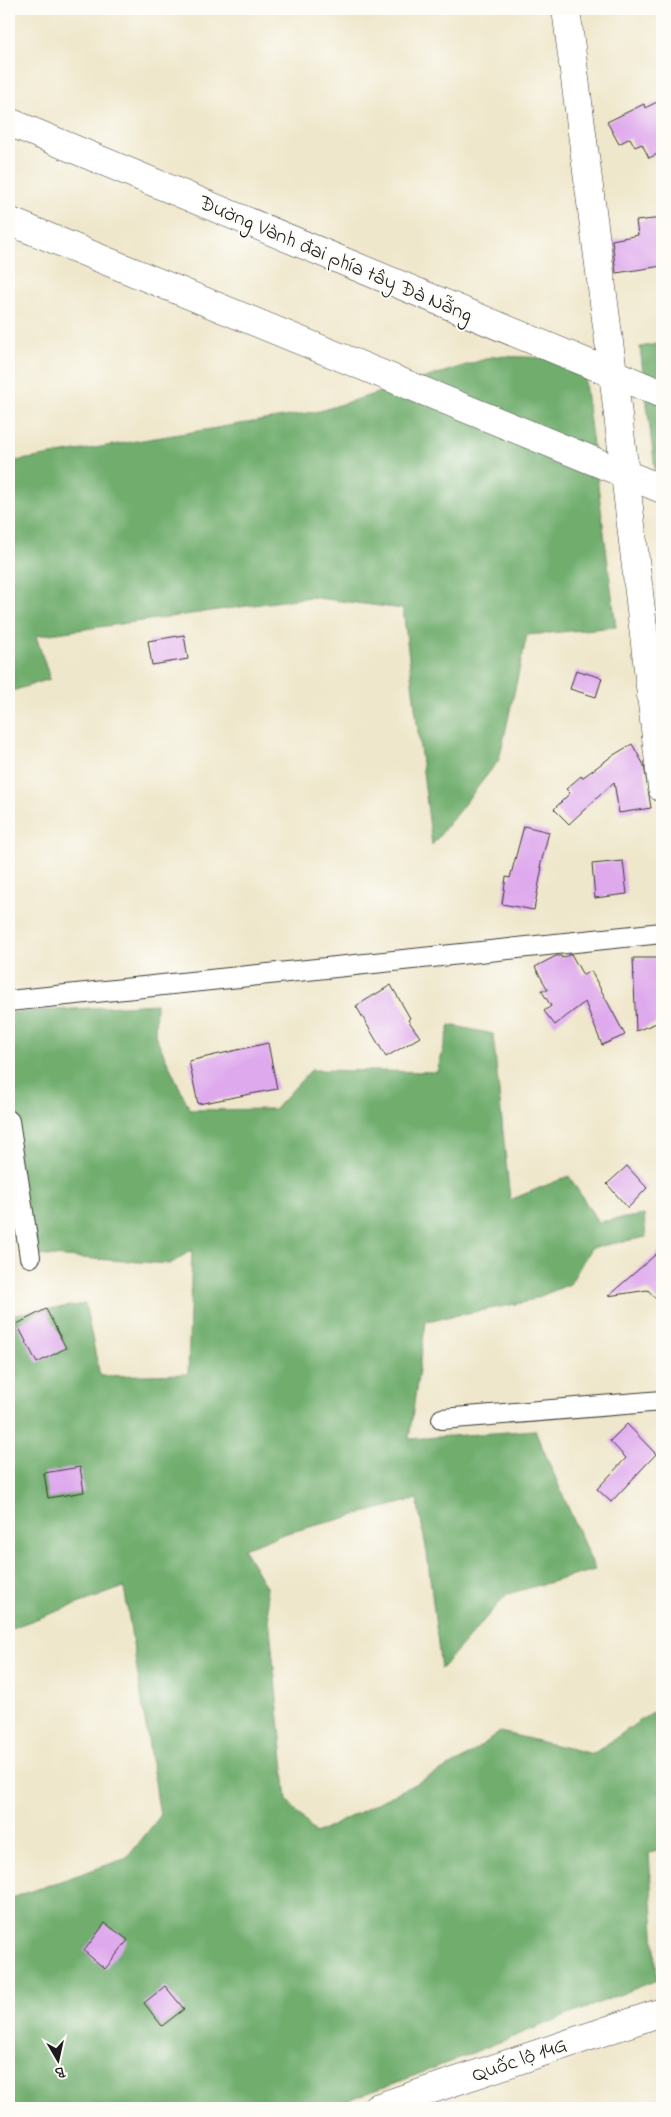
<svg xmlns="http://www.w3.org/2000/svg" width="671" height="2117" viewBox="0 0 671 2117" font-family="'Indie Flower',sans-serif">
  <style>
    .forest { fill: #71ae6e; stroke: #466545 }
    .building { fill: #dfaaed }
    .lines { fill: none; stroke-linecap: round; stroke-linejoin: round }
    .street-casing { stroke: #3c3a36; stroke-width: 22 }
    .secondary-casing { stroke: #3c3a36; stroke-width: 29 }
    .primary-casing { stroke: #3c3a36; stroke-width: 29 }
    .street { stroke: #fff; stroke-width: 20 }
    .secondary { stroke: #fff; stroke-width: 28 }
    .primary { stroke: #fff; stroke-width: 28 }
    .labels { text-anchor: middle; stroke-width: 4; stroke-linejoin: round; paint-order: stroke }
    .street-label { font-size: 21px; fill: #1c1c1c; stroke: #fdfcf7 }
  </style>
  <rect width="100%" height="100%" fill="#fdfcf7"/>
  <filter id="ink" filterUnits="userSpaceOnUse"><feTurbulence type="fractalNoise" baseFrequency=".02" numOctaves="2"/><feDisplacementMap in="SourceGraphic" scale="10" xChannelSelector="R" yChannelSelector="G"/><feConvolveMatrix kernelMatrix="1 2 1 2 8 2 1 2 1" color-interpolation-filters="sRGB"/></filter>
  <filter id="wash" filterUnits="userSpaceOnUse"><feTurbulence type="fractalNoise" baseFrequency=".0096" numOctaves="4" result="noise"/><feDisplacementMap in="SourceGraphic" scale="20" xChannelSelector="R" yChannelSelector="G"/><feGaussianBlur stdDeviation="1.12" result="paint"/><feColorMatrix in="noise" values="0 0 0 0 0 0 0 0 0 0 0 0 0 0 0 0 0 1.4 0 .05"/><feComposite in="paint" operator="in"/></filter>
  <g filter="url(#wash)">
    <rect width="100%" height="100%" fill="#efe7cb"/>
    <g class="forest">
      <path d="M662,343v151h-4l-18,-147z"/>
      <path d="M495,356l87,3 34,268 -89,8 -28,125 -67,85 -29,-236 -93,-12 -274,39 14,43 -41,13v-230l311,-51z"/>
      <path d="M156,1004l-1,31 35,75 85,-1 36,-39 126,2 13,-47 43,9 17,166 59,-24 29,46 46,-7 2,22 -55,11 -21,36 -44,18 -100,19 -17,118 126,-9 60,140 -88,24 -66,75 -14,-116 -10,-54 -130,34 -44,15 23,39 21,213 29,34 146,-74 38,-28 93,22 58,-41 11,-3v76l-5,5h5v59l-13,3 8,127 -256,101 -75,27h-317v-209l118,-41 33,-42 -36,-229 -115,42v-314l76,-11 15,72 88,-2 4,-124 -22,14 -135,-9 -26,-120v-122z"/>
    </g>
    <g id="blocks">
      <g class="building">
        <path d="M657,102l5,10v40l-13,6 -7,-14 -7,3 -5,-9 -11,6 -12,-22 37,-18 1,4z"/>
        <path d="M662,218v48l-46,7 -4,-33 26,-5 -2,-14z"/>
        <path d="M184,635l4,24 -36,6 -4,-24z"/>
        <path d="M576,670l26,8 -6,19 -26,-8z"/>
        <path d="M632,744l12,21 7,43 -32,5 -5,-31 -45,42 -15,-15 16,-16 -4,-4 15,-13 1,2 30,-22z"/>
        <path d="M524,826l25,6 -9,35h2l-8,43 -32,-6 4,-27 4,1z"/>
        <path d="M623,861l4,33 -32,4 -3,-34z"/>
        <path d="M571,954l12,21 8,-4 34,64 -23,10 -17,-43 -30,23 -11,-14 7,-5 -10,-16h7l-13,-23 21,-11h5l1,2z"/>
        <path d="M633,958h29v63l-26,10z"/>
        <path d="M391,985l19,33 -2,2 12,17 -34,20 -30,-51z"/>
        <path d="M268,1043l9,46 -79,15 -9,-43z"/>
        <path d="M627,1166l20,22 -19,20 -21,-24z"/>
        <path d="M662,1249v57l-14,-16 -40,6z"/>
        <path d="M46,1309l20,39 -29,15 -20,-39z"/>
        <path d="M627,1424l29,30 -45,48 -14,-13 29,-31 -16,-17z"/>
        <path d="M80,1467l4,25 -36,6 -4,-25z"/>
        <path d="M105,1923l23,17 -23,29 -21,-18z"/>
        <path d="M165,1986l19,23 -22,17 -18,-23z"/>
      </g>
    </g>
  </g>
  <g filter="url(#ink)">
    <use href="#blocks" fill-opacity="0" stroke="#3c3a36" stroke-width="1"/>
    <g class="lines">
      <defs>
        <g id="street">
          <path d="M9,1001l653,-68"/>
          <path d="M9,1121l21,136"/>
          <path d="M442,1419l220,-18"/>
        </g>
        <g id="secondary">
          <path d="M566,9l47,364"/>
          <path d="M625,474l37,314"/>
        </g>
        <g id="primary">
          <path d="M9,122l653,272"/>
          <path d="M9,221l653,268"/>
          <path d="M613,373l12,101"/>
          <path d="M376,2108l286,-96"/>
        </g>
      </defs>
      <use href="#street" class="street-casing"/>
      <use href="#secondary" class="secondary-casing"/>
      <use href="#primary" class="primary-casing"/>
      <use href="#street" class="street"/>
      <use href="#secondary" class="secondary"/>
      <use href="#primary" class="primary"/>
    </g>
  </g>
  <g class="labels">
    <g class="street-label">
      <text transform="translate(336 258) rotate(23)" y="7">Đường Vành đai phía tây Đà Nẵng</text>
      <text transform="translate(519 2059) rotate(-19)" y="7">Quốc lộ 14G</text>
    </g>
  </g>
  <rect width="671" height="2117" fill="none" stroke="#fdfcf7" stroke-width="30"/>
  <g transform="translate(58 2060) rotate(171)" stroke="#fdfcf7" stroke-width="4" paint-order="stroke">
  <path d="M0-4L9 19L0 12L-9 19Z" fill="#1c1c1c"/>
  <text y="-8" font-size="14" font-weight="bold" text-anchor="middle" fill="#1c1c1c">B</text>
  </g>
</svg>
